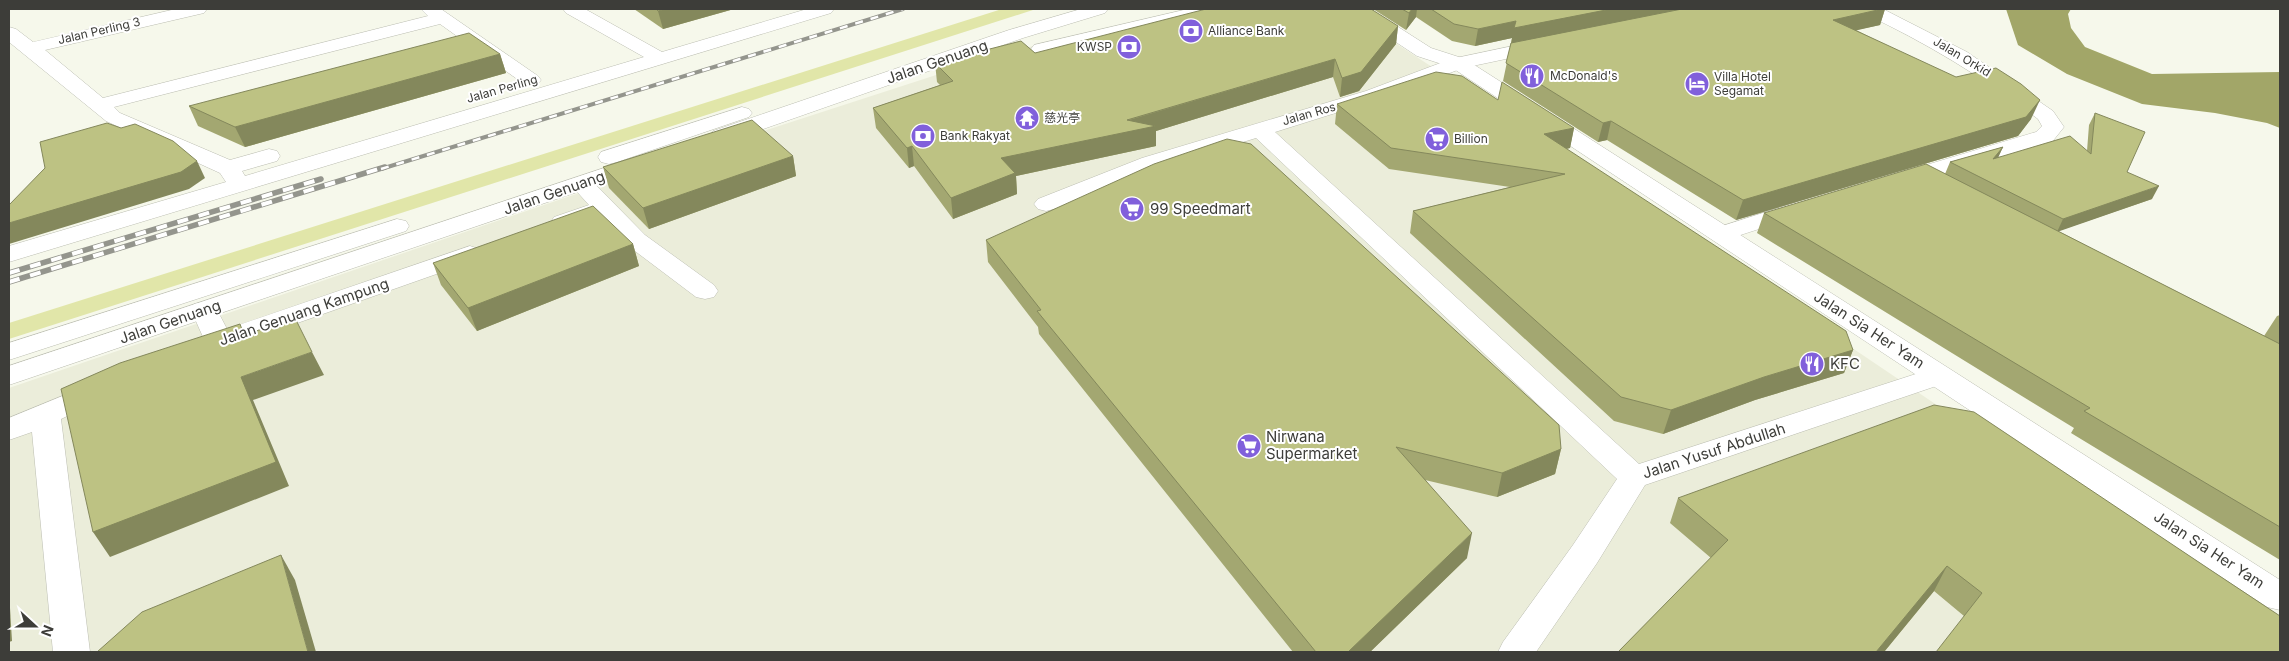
<svg xmlns="http://www.w3.org/2000/svg" width="2289" height="661" viewBox="0 0 2289 661" font-family="Inter,'Noto Sans SC',sans-serif">
  <style>
    .built { fill: #ebedda }
    .green { fill: #e1e6a9 }
    .water { fill: #a2a668 }
    .lines { fill: none; stroke-linecap: round; stroke-linejoin: round }
    .street-casing { stroke: #bcbeb2; stroke-width: 1 }
    .secondary-casing { stroke: #bcbeb2; stroke-width: 1 }
    .highway-casing { stroke: #bcbeb2; stroke-width: 1 }
    .street { fill: #fff; fill-rule: evenodd }
    .secondary { fill: #fff; fill-rule: evenodd }
    .highway { fill: #fff; fill-rule: evenodd }
    .rail-far1-casing { stroke: #94958d; stroke-width: 4 }
    .rail-casing { stroke: #94958d; stroke-width: 5.5 }
    .rail-far1 { stroke: #fff; stroke-width: 2.5; stroke-dasharray: 8; stroke-linecap: butt }
    .rail { stroke: #fff; stroke-width: 4; stroke-dasharray: 11; stroke-linecap: butt }
    .wall { fill: #a3a771 }
    .shaded-wall { fill: #84885c }
    .building { fill: #bdc283; stroke: #84885c }
    .labels { text-anchor: middle; stroke-width: 4; stroke-linejoin: round; paint-order: stroke }
    .far-street-label { font-size: 12px; fill: #3d3d39; stroke: #fff }
    .far-poi-label { font-size: 12px; fill: #3d3d39; stroke: #fff; text-anchor: start }
    .street-label { font-size: 15px; fill: #3d3d39; stroke: #fff }
    .poi-label { font-size: 15px; fill: #3d3d39; stroke: #fff; text-anchor: start }
  </style>
  <rect width="100%" height="100%" fill="#f6f8eb"/>
  <path class="built" d="M1195,9h148l169,110 768,517v16h-2271v-264l687,-235 311,-101z"/>
  <path class="green" d="M1002,9h34l-1027,330v-16z"/>
  <path class="water" d="M2006,9h65l-3,5 3,14 14,19 67,27 128,-2v56l-13,-5 -52,-10 -73,-9 -75,-30 -49,-29z"/>
  <g class="lines">
    <defs>
      <g id="street">
        <path d="M176,9h31l-3,4 -159,37 58,48 325,-82 -7,-7h20l97,67 3,4 -3,4 -7,2 -7,-2 -84,-60 -326,83 6,6 110,47 39,-11 8,2 3,5 -3,5 -35,10 3,5 399,-119 -78,-44 -3,-4h22l77,43 145,-43h27l-3,4 -822,249v-16l217,-64 -6,-9 -114,-52 -97,-79v-15l7,2 17,13z"/>
        <path d="M1188,9h31l-3,4 -175,42 -7,-2 -3,-4 3,-4z"/>
        <path d="M1860,9h23l84,43 86,59 11,16 -12,15 -143,43 -8,2 -8,-2 -3,-5 3,-5 143,-43 6,-6 -4,-7c-55,-42 -113,-77 -175,-106z"/>
        <path d="M1546,39l7,2 2,4 -2,4 -90,19 -83,31 -105,33 364,332 289,-94 10,-3 10,3 4,6 -4,6 -303,103 -48,78 -61,89h-38l5,-10 70,-97 44,-66 -361,-341 -98,30 -104,41 -8,2 -8,-2 -4,-5 4,-5 104,-41 224,-67 85,-32z"/>
        <path d="M582,177l8,2 55,56 69,50 4,6 -4,6 -9,2 -9,-2 -69,-52 -26,-28 -38,12 -9,-2 -3,-5 3,-5 35,-12 -19,-21 4,-5z"/>
        <path d="M1797,202l8,2 4,5 -4,5 -83,27 -9,-2 -3,-5 3,-5z"/>
        <path d="M470,246l9,3 4,5 -4,5 -261,92 -10,2 -10,-2 -4,-6 4,-6 5,-2 -12,-27 3,-6 10,-2 10,2 13,25z"/>
        <path d="M99,381l10,3 5,6 -5,6 -48,23 29,233h-37l-21,-220 -23,8v-22z"/>
      </g>
      <path id="secondary" d="M1349,9h21l61,39 34,11 815,521v30l-13,-3 -816,-540 -34,-11 -65,-43z"/>
      <g id="highway">
        <path d="M1081,9h27l-3,4 -82,25 -294,103 -8,2 -8,-2 -3,-5 3,-5 296,-101z"/>
        <path d="M742,107l7,2 3,4 -3,4 -132,45 -8,2 -8,-2 -3,-5 3,-5z"/>
        <path d="M640,156l8,2 3,5 -3,5 -639,217v-19z"/>
        <path d="M397,219l9,2 3,5 -3,5 -397,129v-17z"/>
      </g>
    </defs>
    <use href="#street" class="street-casing"/>
    <use href="#secondary" class="secondary-casing"/>
    <use href="#highway" class="highway-casing"/>
    <use href="#street" class="street"/>
    <use href="#secondary" class="secondary"/>
    <use href="#highway" class="highway"/>
    <defs>
      <path id="rail-far1" d="M381,169l522,-160"/>
      <g id="rail">
        <path d="M9,273l312,-94"/>
        <path d="M9,282l376,-115"/>
      </g>
    </defs>
    <use href="#rail-far1" class="rail-far1-casing"/>
    <use href="#rail" class="rail-casing"/>
    <use href="#rail-far1" class="rail-far1"/>
    <use href="#rail" class="rail"/>
  </g>
  <g class="wall">
    <path d="M634,9h100l-71,20z"/>
    <path d="M1373,9h512l-5,16 -24,5 175,89 -13,17 -282,84 -129,-80 -9,2 -95,-61 9,-43 -37,8 -23,-5 -36,-24 -10,13z"/>
    <path d="M1398,26l-2,18 -37,47 -19,6 -7,-20 -177,54v15l-140,30 1,18 -64,25 -39,-53 -5,2 -33,-40 -3,-20 67,-23 -3,-3 -2,-19 100,-10z"/>
    <path d="M500,54l6,19 -261,74 -47,-21 -9,-20z"/>
    <path d="M1498,100l76,28 -4,20 -4,1 287,201 -9,23 -89,27 -92,34 -49,-13 -204,-188 3,-22 97,-24 -121,-18 -54,-45 2,-20z"/>
    <path d="M2095,113l32,59 25,27 -94,32 206,105 13,-20 3,-1v245l-209,-127 3,-5 -317,-195 7,-20 181,-39 5,-12 53,-15 -5,10 89,-6 2,-26z"/>
    <path d="M793,156l3,20 -147,53 -40,-41 -6,-21z"/>
    <path d="M986,240l575,209 -6,25 -58,23 -72,-17 42,78 -97,94h-77l-254,-318 -1,-7 -50,-65z"/>
    <path d="M633,244l6,22 -162,65 -36,-46 -8,-22z"/>
    <path d="M1678,498l531,71 -245,47 -30,-25 -50,61h-266l93,-94 -41,-35z"/>
  </g>
  <g class="shaded-wall">
    <path d="M666,9h68l-71,20 -5,-18z"/>
    <path d="M1412,9h5l-1,8 -10,13 3,-17z"/>
    <path d="M1611,9h80l-180,36 1,-7 -37,8 3,-17 38,-8z"/>
    <path d="M1882,9h3l-5,16 -53,12 6,-17z"/>
    <path d="M1398,26l-2,18 -37,47 -19,6 2,-19z"/>
    <path d="M500,54l6,19 -261,74 -10,-20z"/>
    <path d="M1335,59l-2,18 -177,54v15l-140,30 1,18 -64,25 -2,-21 50,-40z"/>
    <path d="M2040,100l-9,19 -13,17 -282,84 7,-20z"/>
    <path d="M1611,121l-4,19 -9,2 5,-19z"/>
    <path d="M1574,128l-4,20 -31,7 5,-21z"/>
    <path d="M912,146l2,20 -5,2 -2,-20z"/>
    <path d="M2003,147l-6,13 -4,-1z"/>
    <path d="M793,156l3,20 -147,53 -6,-21z"/>
    <path d="M197,161l8,17 -16,11 -180,55v-21z"/>
    <path d="M2159,186l-7,13 -95,33 6,-13z"/>
    <path d="M633,244l6,22 -162,65 -9,-23z"/>
    <path d="M1853,350l-9,23 -89,27 -92,34 8,-24 93,-33z"/>
    <path d="M312,352l12,23 -71,25 36,86 -179,71 -17,-25 148,-155z"/>
    <path d="M1561,449l-6,25 -58,23 5,-24z"/>
    <path d="M1472,533l-5,25 -97,94h-22z"/>
    <path d="M281,555l14,25 21,72h-8z"/>
    <path d="M1947,566l-13,25 -50,61h-8z"/>
    <path d="M9,592l3,49 -3,1z"/>
  </g>
  <g class="building">
    <path d="M656,9h10l-8,2z"/>
    <path d="M1206,9h165l27,17 -37,46 -19,6 -7,-19 -208,61 29,6 -155,32 14,15 -64,25 -39,-52 -5,2 -34,-40 80,-27 -18,-18 86,-22 14,12z"/>
    <path d="M1402,9h10l-3,4z"/>
    <path d="M1431,9h180l-97,19 2,-7 -38,8 -24,-5z"/>
    <path d="M1682,9h200l-49,11 123,57 40,-9 25,16 19,16 -14,17 -283,83 -132,-79 -8,2 -97,-60 5,-20z"/>
    <path d="M469,33l31,21 -265,73 -46,-21z"/>
    <path d="M1436,72l26,4 36,24 4,-18 72,46 -30,6 302,197 7,19 -89,27 -93,33 -50,-13 -208,-186 152,-37 -174,-26 -54,-44z"/>
    <path d="M2095,113l50,19 -18,40 32,14 -96,33 -113,-57 53,-15 -10,12 77,-23 21,18z"/>
    <path d="M752,120l41,36 -150,52 -40,-41z"/>
    <path d="M107,123l14,5 14,-4 38,17 24,20 -16,11 -172,51v-18l36,-37 -5,-26z"/>
    <path d="M1227,139l24,5 308,281 2,24 -59,24 -106,-26 76,86 -124,119h-32l-279,-341 4,-1 -55,-70 168,-76z"/>
    <path d="M1926,164l354,180v183l-196,-116 6,-3 -326,-195z"/>
    <path d="M593,206l40,38 -165,64 -35,-45z"/>
    <path d="M295,318l17,34 -71,25 35,85 -183,70 -32,-143 59,-26 120,-39 4,11z"/>
    <path d="M1934,405l40,7 235,157 71,47v36h-344l46,-59 -35,-27 -71,86h-258l110,-112 -50,-42z"/>
    <path d="M281,555l27,97h-211l45,-40z"/>
  </g>
  <defs>
    <symbol id="bank-disc" viewBox="-11 -11 22 22"><circle r="9.5" fill="#8160db" stroke="#fff"/><path d="M-6-4H6V4H-6ZM0-2.3a2.3 2.3 0 1 0 0 4.6a2.3 2.3 0 1 0 0-4.6Z" fill="#fff"/></symbol>
    <symbol id="restaurant-disc" viewBox="-11 -11 22 22"><circle r="9.5" fill="#8160db" stroke="#fff"/><path d="M-5-6h1v4h1v-4h1v4h1v-4h1v5L-1.5 .5V6h-2V.5L-5-1ZM5-6V6H3V1.5H1.5Q1.5-4 5-6Z" fill="#fff"/></symbol>
    <symbol id="hotel-disc" viewBox="-11 -11 22 22"><circle r="9.5" fill="#8160db" stroke="#fff"/><path d="M-6-4.5h1.5V1H6V5H4.5V3h-9V5H-6ZM-4 0a1.8 1.8 0 1 1 3.6 0ZM.5 0V-2.5h3Q6-2.5 6 0Z" fill="#fff"/></symbol>
    <symbol id="temple-disc" viewBox="-11 -11 22 22"><circle r="9.5" fill="#8160db" stroke="#fff"/><path d="M0-6L5-2H3V0L6.5 2.5H4V6H1.5V3h-3V6H-4V2.5H-6.5L-3 0V-2H-5Z" fill="#fff"/></symbol>
    <symbol id="supermarket-disc" viewBox="-11 -11 22 22"><circle r="9.5" fill="#8160db" stroke="#fff"/><path d="M-6-5.5h2.5l.6 2H6L4.5 2H-2.5L-4.4-4H-6ZM-1.5 3.2a1.3 1.3 0 1 0 .1 0ZM3 3.2a1.3 1.3 0 1 0 .1 0Z" fill="#fff"/></symbol>
  </defs>
  <g fill-rule="evenodd">
    <use href="#bank-disc" x="1177" y="17" width="28" height="28"/>
    <use href="#bank-disc" x="1115" y="33" width="28" height="28"/>
    <use href="#restaurant-disc" x="1518" y="62" width="28" height="28"/>
    <use href="#hotel-disc" x="1683" y="70" width="28" height="28"/>
    <use href="#temple-disc" x="1013" y="104" width="28" height="28"/>
    <use href="#bank-disc" x="909" y="122" width="28" height="28"/>
    <use href="#supermarket-disc" x="1423" y="125" width="28" height="28"/>
    <use href="#supermarket-disc" x="1118" y="195" width="28" height="28"/>
    <use href="#restaurant-disc" x="1798" y="350" width="28" height="28"/>
    <use href="#supermarket-disc" x="1235" y="432" width="28" height="28"/>
  </g>
  <g class="labels">
    <g class="far-street-label">
      <text transform="translate(99 31) rotate(-13)" y="4">Jalan Perling 3</text>
      <text transform="translate(1962 57) rotate(31)" y="4">Jalan Orkid</text>
      <text transform="translate(502 89) rotate(-16)" y="4">Jalan Perling</text>
      <text transform="translate(1309 114) rotate(-16)" y="4">Jalan Ros</text>
    </g>
    <g class="far-poi-label">
      <text x="1208" y="35">Alliance Bank</text>
      <text x="1112" y="51" text-anchor="end">KWSP</text>
      <text x="1550" y="80">McDonald's</text>
      <text x="1714" y="81">Villa Hotel<tspan x="1714" dy="14">Segamat</tspan></text>
      <text x="1044" y="122">慈光亭</text>
      <text x="940" y="140">Bank Rakyat</text>
      <text x="1454" y="143">Billion</text>
    </g>
    <g class="street-label">
      <text transform="translate(937 62) rotate(-19)" y="5">Jalan Genuang</text>
      <text transform="translate(554 193) rotate(-19)" y="5">Jalan Genuang</text>
      <text transform="translate(304 312) rotate(-19)" y="5">Jalan Genuang Kampung</text>
      <text transform="translate(170 322) rotate(-19)" y="5">Jalan Genuang</text>
      <text transform="translate(1869 330) rotate(33)" y="5">Jalan Sia Her Yam</text>
      <text transform="translate(1714 451) rotate(-18)" y="5">Jalan Yusuf Abdullah</text>
      <text transform="translate(2209 550) rotate(33)" y="5">Jalan Sia Her Yam</text>
    </g>
    <g class="poi-label">
      <text x="1150" y="214">99 Speedmart</text>
      <text x="1830" y="369">KFC</text>
      <text x="1266" y="442">Nirwana<tspan x="1266" dy="17">Supermarket</tspan></text>
    </g>
  </g>
  <rect width="2289" height="661" fill="none" stroke="#3d3d39" stroke-width="20"/>
  <g transform="translate(35 626) rotate(111)" stroke="#ffffff" stroke-width="4" paint-order="stroke">
  <path d="M0-4L9 19L0 12L-9 19Z" fill="#3d3d39"/>
  <text y="-8" font-size="14" font-weight="bold" text-anchor="middle" fill="#3d3d39">N</text>
  </g>
</svg>
